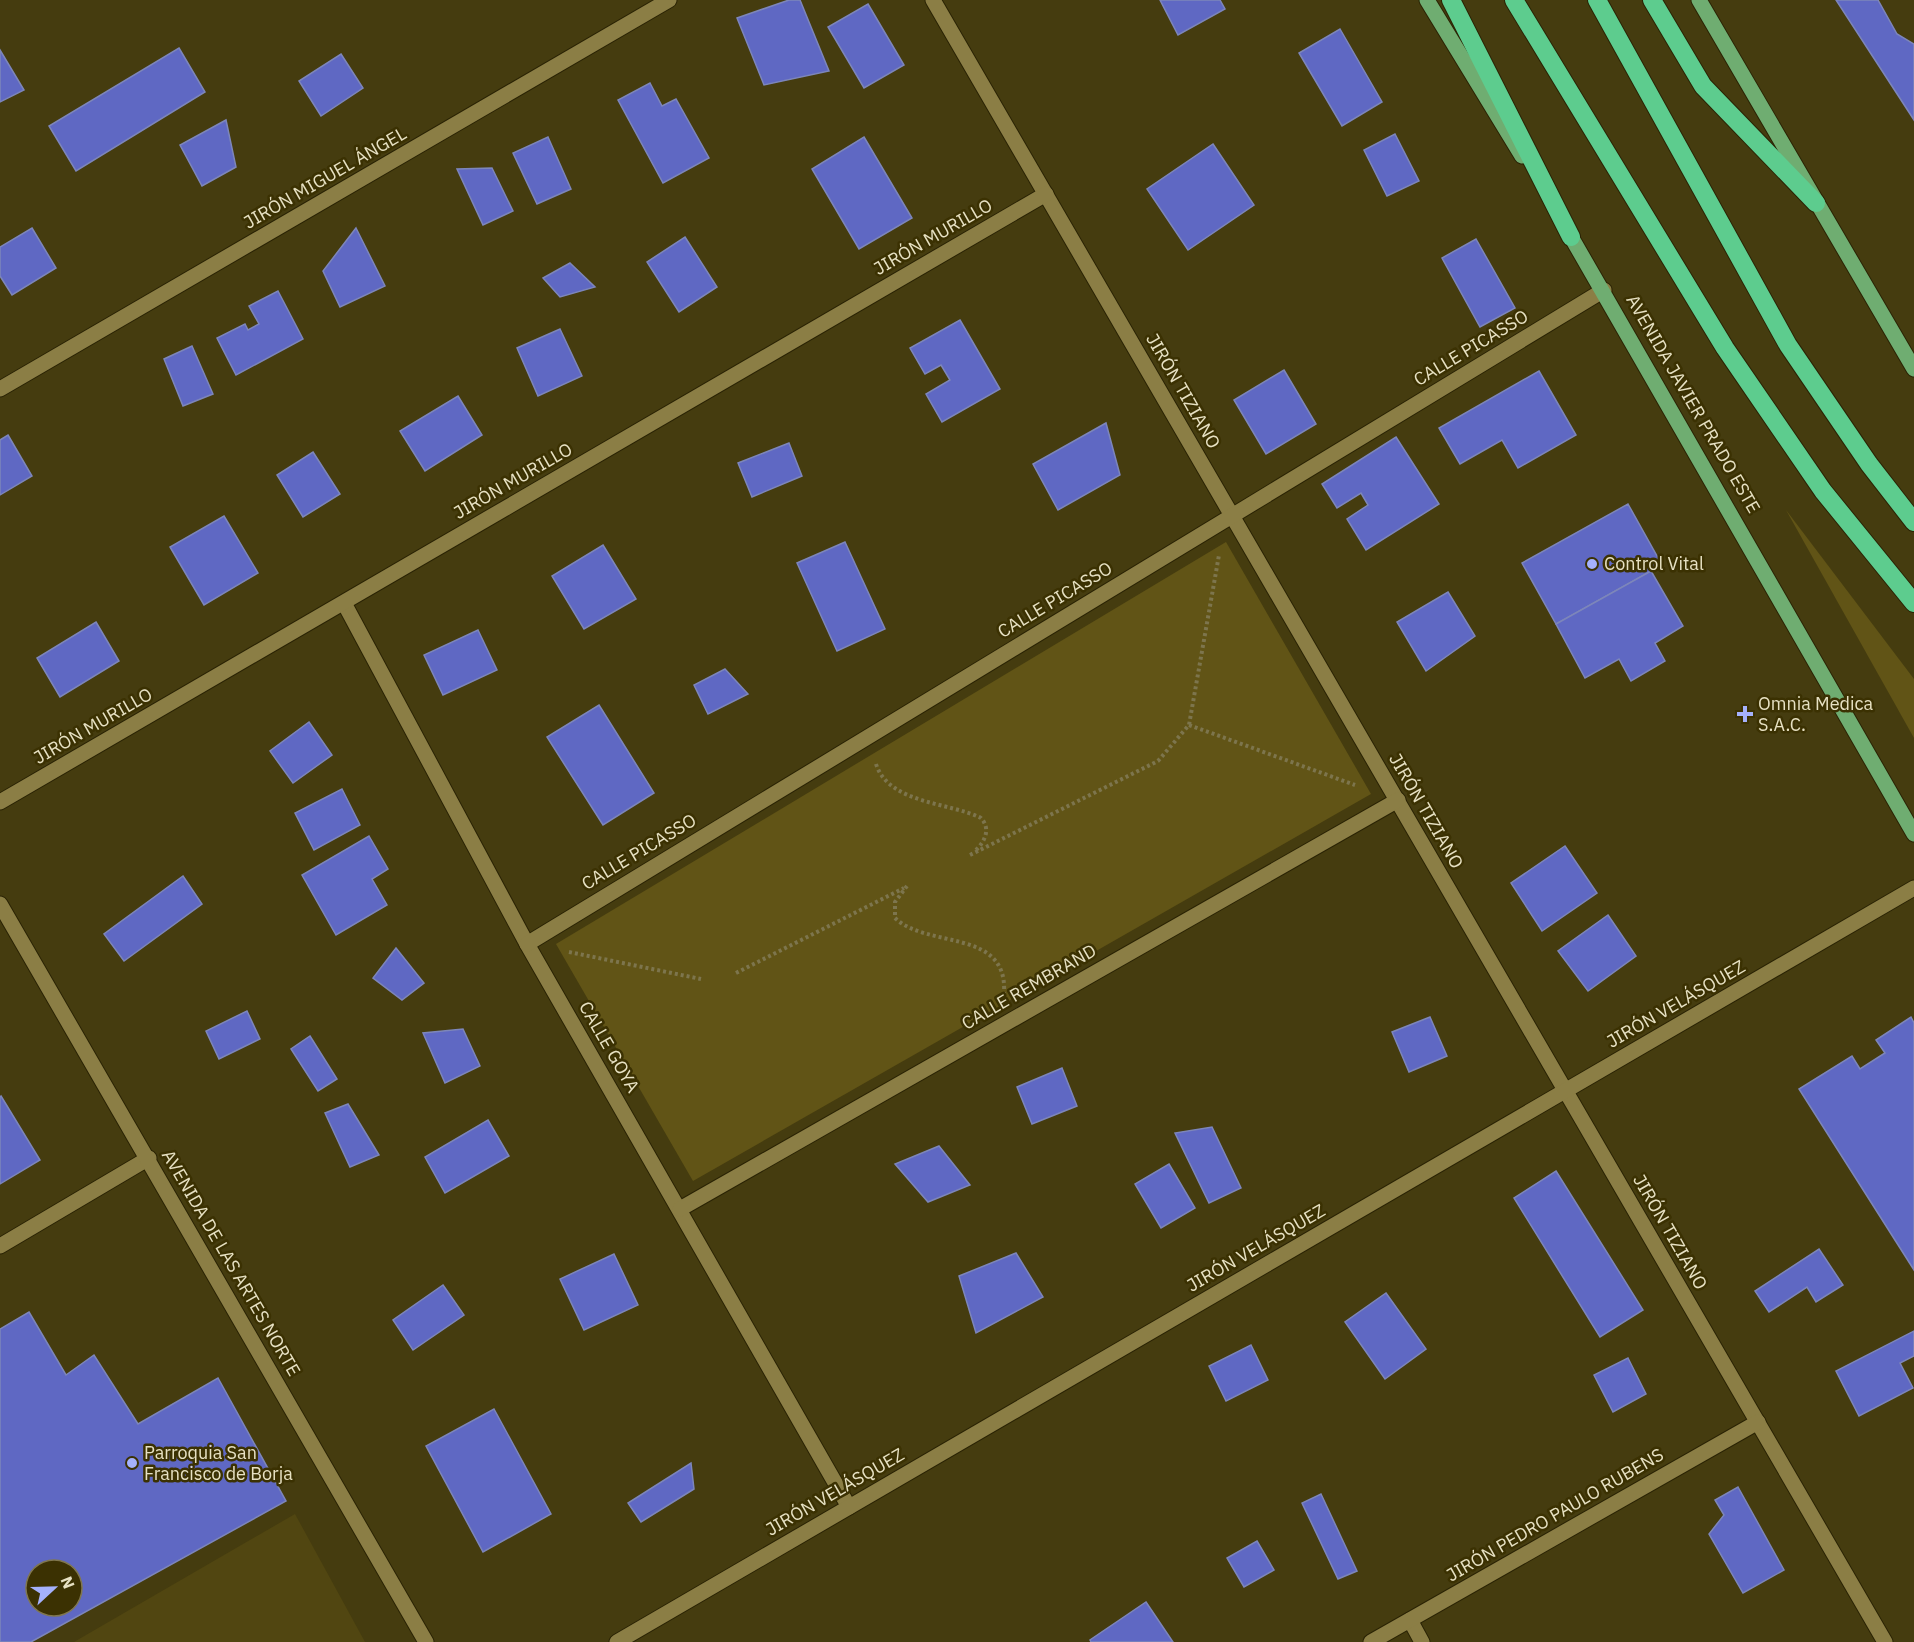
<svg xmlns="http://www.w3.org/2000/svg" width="1914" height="1642" viewBox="0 0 1914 1642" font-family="'IBM Plex Sans',sans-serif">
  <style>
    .built { fill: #514611 }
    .green { fill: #615416 }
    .building { fill: #5f68c3; stroke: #7d86ba; stroke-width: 1.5; fill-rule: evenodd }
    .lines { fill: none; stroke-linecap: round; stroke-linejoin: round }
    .street-casing { stroke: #2a2304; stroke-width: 17 }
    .secondary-casing { stroke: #2a2304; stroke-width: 17 }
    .primary-casing { stroke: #2a2304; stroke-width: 17 }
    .highway-casing { stroke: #2a2304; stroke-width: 20 }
    .path { stroke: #7d754d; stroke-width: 4; stroke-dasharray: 3 3; stroke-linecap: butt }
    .street { stroke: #8b7e45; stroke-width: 15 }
    .secondary { stroke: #8b7e45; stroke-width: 15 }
    .primary { stroke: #6fad71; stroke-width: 15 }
    .highway { stroke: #5dcc8e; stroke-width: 18 }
    .poi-dot { fill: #a5b1fc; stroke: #3b3102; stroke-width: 2 }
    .labels { text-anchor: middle; stroke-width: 5; stroke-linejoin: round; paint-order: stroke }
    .street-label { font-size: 18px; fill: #e7e1c3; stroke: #3b3102 }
    .poi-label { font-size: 18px; fill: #e7e1c3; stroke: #3b3102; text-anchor: start }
  </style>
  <rect width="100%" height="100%" fill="#453c0f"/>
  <path class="built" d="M295,1514l70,128h-291z"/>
  <g class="green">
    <path d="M1786,510l128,169v59z"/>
    <path d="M1226,542l145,252 -678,387 -137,-237z"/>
  </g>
  <g class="building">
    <path d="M789,0h11l29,71 -65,14 -27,-67z"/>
    <path d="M1160,0h60l5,9 -47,26z"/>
    <path d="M1836,0h42l19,34 17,10v76z"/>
    <path d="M868,4l36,61 -40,23 -36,-61z"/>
    <path d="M1340,29l42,73 -40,24 -43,-73z"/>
    <path d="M179,48l26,44 -129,79 -27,-45z"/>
    <path d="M0,50l24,40 -24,12z"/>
    <path d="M341,54l22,34 -42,28 -22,-35z"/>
    <path d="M650,83l12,23 14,-7 33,59 -46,25 -45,-83z"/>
    <path d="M226,120l10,47 -34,19 -22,-41z"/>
    <path d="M1395,134l24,47 -32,15 -23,-46z"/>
    <path d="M548,137l23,52 -34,15 -24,-51z"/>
    <path d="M864,137l48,81 -53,31 -47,-80z"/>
    <path d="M1213,144l41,61 -66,45 -41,-61z"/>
    <path d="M492,168l21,43 -30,14 -26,-56z"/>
    <path d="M32,228l24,40 -44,27 -12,-19v-29z"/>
    <path d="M356,228l29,58 -45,21 -17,-36z"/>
    <path d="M685,237l32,50 -38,25 -32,-50z"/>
    <path d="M1476,239l39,69 -35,19 -38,-69z"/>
    <path d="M570,263l25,24 -35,10 -17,-19z"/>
    <path d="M278,291l25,48 -67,36 -19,-37 28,-14 3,6 11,-6 -10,-18z"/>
    <path d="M960,320l40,69 -58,33 -16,-28 24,-14 -9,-15 -16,9 -15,-26z"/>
    <path d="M560,329l22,47 -44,20 -21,-48z"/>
    <path d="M192,346l21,48 -30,12 -19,-47z"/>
    <path d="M1284,370l32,54 -50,30 -32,-54z"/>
    <path d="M1539,371l37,64 -58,33 -16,-28 -42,24 -21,-36z"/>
    <path d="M458,396l24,39 -57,36 -25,-40z"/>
    <path d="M1106,423l14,52 -62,35 -25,-46z"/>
    <path d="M8,435l24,41 -32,19v-55z"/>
    <path d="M1396,437l43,67 -73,46 -19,-31 21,-14 -7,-12 -24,15 -15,-24z"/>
    <path d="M789,443l13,33 -50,21 -14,-34z"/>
    <path d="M313,452l27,42 -37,23 -26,-42z"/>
    <path d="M1628,504l34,61 -106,59 -34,-61z"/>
    <path d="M224,516l34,57 -54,32 -34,-58z"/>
    <path d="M845,542l40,87 -48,22 -40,-88z"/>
    <path d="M603,545l33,54 -52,30 -32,-53z"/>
    <path d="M1651,571l32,55 -28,17 10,18 -34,20 -12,-22 -34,19 -29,-54z"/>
    <path d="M1448,592l27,44 -49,35 -29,-49z"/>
    <path d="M96,622l23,39 -59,36 -23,-39z"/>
    <path d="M478,630l19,40 -54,25 -19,-40z"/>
    <path d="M725,669l23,25 -40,20 -14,-29z"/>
    <path d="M599,705l55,88 -51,32 -56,-88z"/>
    <path d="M309,722l23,33 -39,28 -23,-32z"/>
    <path d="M342,789l18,36 -46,25 -19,-37z"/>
    <path d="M369,836l19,33 -16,10 15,26 -51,30 -34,-60z"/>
    <path d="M1565,846l32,47 -55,38 -31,-48z"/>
    <path d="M183,876l19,28 -78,57 -20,-27z"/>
    <path d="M1608,915l28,41 -48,35 -30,-40z"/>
    <path d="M396,948l28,35 -22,17 -29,-22z"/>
    <path d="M247,1011l13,28 -41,20 -13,-28z"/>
    <path d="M1430,1017l17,39 -38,16 -17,-40z"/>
    <path d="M1911,1017l3,6v247l-115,-181 53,-33 8,13 25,-16 -9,-13z"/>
    <path d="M463,1029l17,37 -35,17 -22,-50z"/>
    <path d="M310,1036l27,43 -19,12 -27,-42z"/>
    <path d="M1062,1068l15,38 -45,18 -15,-37z"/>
    <path d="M1,1096l39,64 -40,24v-87z"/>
    <path d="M348,1104l31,51 -29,12 -25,-54z"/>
    <path d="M488,1120l21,36 -64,37 -20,-36z"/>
    <path d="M1212,1127l29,61 -32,15 -34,-70z"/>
    <path d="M939,1146l31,39 -42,17 -33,-38z"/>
    <path d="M1169,1164l26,44 -34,20 -26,-44z"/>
    <path d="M1556,1171l87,139 -43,27 -86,-139z"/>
    <path d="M1819,1249l24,36 -27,17 -9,-15 -38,25 -14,-21z"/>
    <path d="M1016,1253l27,44 -67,36 -17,-57z"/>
    <path d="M614,1254l24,51 -54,25 -24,-51z"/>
    <path d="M443,1285l21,30 -51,35 -20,-30z"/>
    <path d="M1386,1293l40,56 -41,30 -40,-57z"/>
    <path d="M29,1312l37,63 28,-20 44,69 80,-46 68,123 -255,141h-31v-313zM36,1570h36v36h-36z"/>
    <path d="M1914,1331v25l-14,7 13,25 -54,28 -23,-45z"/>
    <path d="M1251,1345l17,35 -42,21 -17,-35z"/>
    <path d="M1628,1358l18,36 -33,18 -19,-37z"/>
    <path d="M494,1409l57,105 -68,38 -57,-106z"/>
    <path d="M691,1463l3,26 -53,33 -13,-19z"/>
    <path d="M1738,1487l46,83 -41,23 -34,-59 15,-19 -9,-15z"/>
    <path d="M1321,1494l36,77 -19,8 -36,-76z"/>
    <path d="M1257,1541l17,29 -30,17 -17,-29z"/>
    <path d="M1146,1602l27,40h-82l-1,-2z"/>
  </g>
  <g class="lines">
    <defs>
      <g id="street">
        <path d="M933,0l952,1642"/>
        <path d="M0,389l669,-389"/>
        <path d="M344,603l183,341 322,563"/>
        <path d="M0,802l1046,-608"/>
        <path d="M527,944l1077,-654"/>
        <path d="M680,1209l718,-409"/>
        <path d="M0,1246l149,-88"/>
        <path d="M1410,1620l12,22"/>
        <path d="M617,1642l1297,-754"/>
        <path d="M1371,1642l387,-220"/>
      </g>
      <path id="secondary" d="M0,904l426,738"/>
      <g id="primary">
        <path d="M1427,0l95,156"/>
        <path d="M1699,0l215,369"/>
        <path d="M1566,228l348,606"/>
      </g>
      <g id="highway">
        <path d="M1451,0l120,237"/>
        <path d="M1514,0l211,348 98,143 91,112"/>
        <path d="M1597,0l191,345 81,119 45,58"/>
        <path d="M1652,0l51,86 113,117"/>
      </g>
    </defs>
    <use href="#street" class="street-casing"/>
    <use href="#secondary" class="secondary-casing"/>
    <use href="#primary" class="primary-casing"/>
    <use href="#highway" class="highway-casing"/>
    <g class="path">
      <path d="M1189,725l166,60"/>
      <path d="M876,764c13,40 73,38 105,54 10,11 4,23 -5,32"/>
      <path d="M970,855l188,-94 31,-36 30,-170"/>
      <path d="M907,886l-12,16v16c32,31 113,10 109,75"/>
      <path d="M569,952l132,27"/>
      <path d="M736,973l168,-85"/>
    </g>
    <use href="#street" class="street"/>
    <use href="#secondary" class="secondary"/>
    <use href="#primary" class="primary"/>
    <use href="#highway" class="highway"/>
  </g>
  <g class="poi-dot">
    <circle cx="1592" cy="564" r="6"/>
    <path d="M1742 705h6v6h6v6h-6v6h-6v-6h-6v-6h6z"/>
    <circle cx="132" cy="1463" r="6"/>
  </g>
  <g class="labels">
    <g class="street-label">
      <text transform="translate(325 178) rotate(-30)" y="6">JIRÓN MIGUEL ÁNGEL</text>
      <text transform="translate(933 237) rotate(-30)" y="6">JIRÓN MURILLO</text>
      <text transform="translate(1471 348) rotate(-31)" y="6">CALLE PICASSO</text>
      <text transform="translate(1183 391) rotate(60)" y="6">JIRÓN TIZIANO</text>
      <text transform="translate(1693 404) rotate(60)" y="6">AVENIDA JAVIER PRADO ESTE</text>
      <text transform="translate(513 481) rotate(-30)" y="6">JIRÓN MURILLO</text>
      <text transform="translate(1055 600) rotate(-31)" y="6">CALLE PICASSO</text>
      <text transform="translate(93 726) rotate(-30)" y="6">JIRÓN MURILLO</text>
      <text transform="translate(1426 811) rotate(60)" y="6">JIRÓN TIZIANO</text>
      <text transform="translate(639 852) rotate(-31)" y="6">CALLE PICASSO</text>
      <text transform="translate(1029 987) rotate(-30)" y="6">CALLE REMBRAND</text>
      <text transform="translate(1676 1004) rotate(-30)" y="6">JIRÓN VELÁSQUEZ</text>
      <text transform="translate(609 1047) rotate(60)" y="6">CALLE GOYA</text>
      <text transform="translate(1670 1232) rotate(60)" y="6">JIRÓN TIZIANO</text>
      <text transform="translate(1256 1248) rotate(-30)" y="6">JIRÓN VELÁSQUEZ</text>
      <text transform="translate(231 1263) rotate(60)" y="6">AVENIDA DE LAS ARTES NORTE</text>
      <text transform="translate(835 1492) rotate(-30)" y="6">JIRÓN VELÁSQUEZ</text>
      <text transform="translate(1555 1515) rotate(-30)" y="6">JIRÓN PEDRO PAULO RUBENS</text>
    </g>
    <g class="poi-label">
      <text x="1604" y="570">Control Vital</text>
      <text x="1758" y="710">Omnia Medica<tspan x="1758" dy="21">S.A.C.</tspan></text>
      <text x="144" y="1459">Parroquia San<tspan x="144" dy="21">Francisco de Borja</tspan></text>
    </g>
  </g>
  <g transform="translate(54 1588) rotate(68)"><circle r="28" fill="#3b3102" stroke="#80774f" stroke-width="1.5"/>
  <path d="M0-4.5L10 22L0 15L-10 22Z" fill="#a5b1fc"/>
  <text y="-9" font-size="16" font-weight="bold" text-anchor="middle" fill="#e7e1c3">N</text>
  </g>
</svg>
